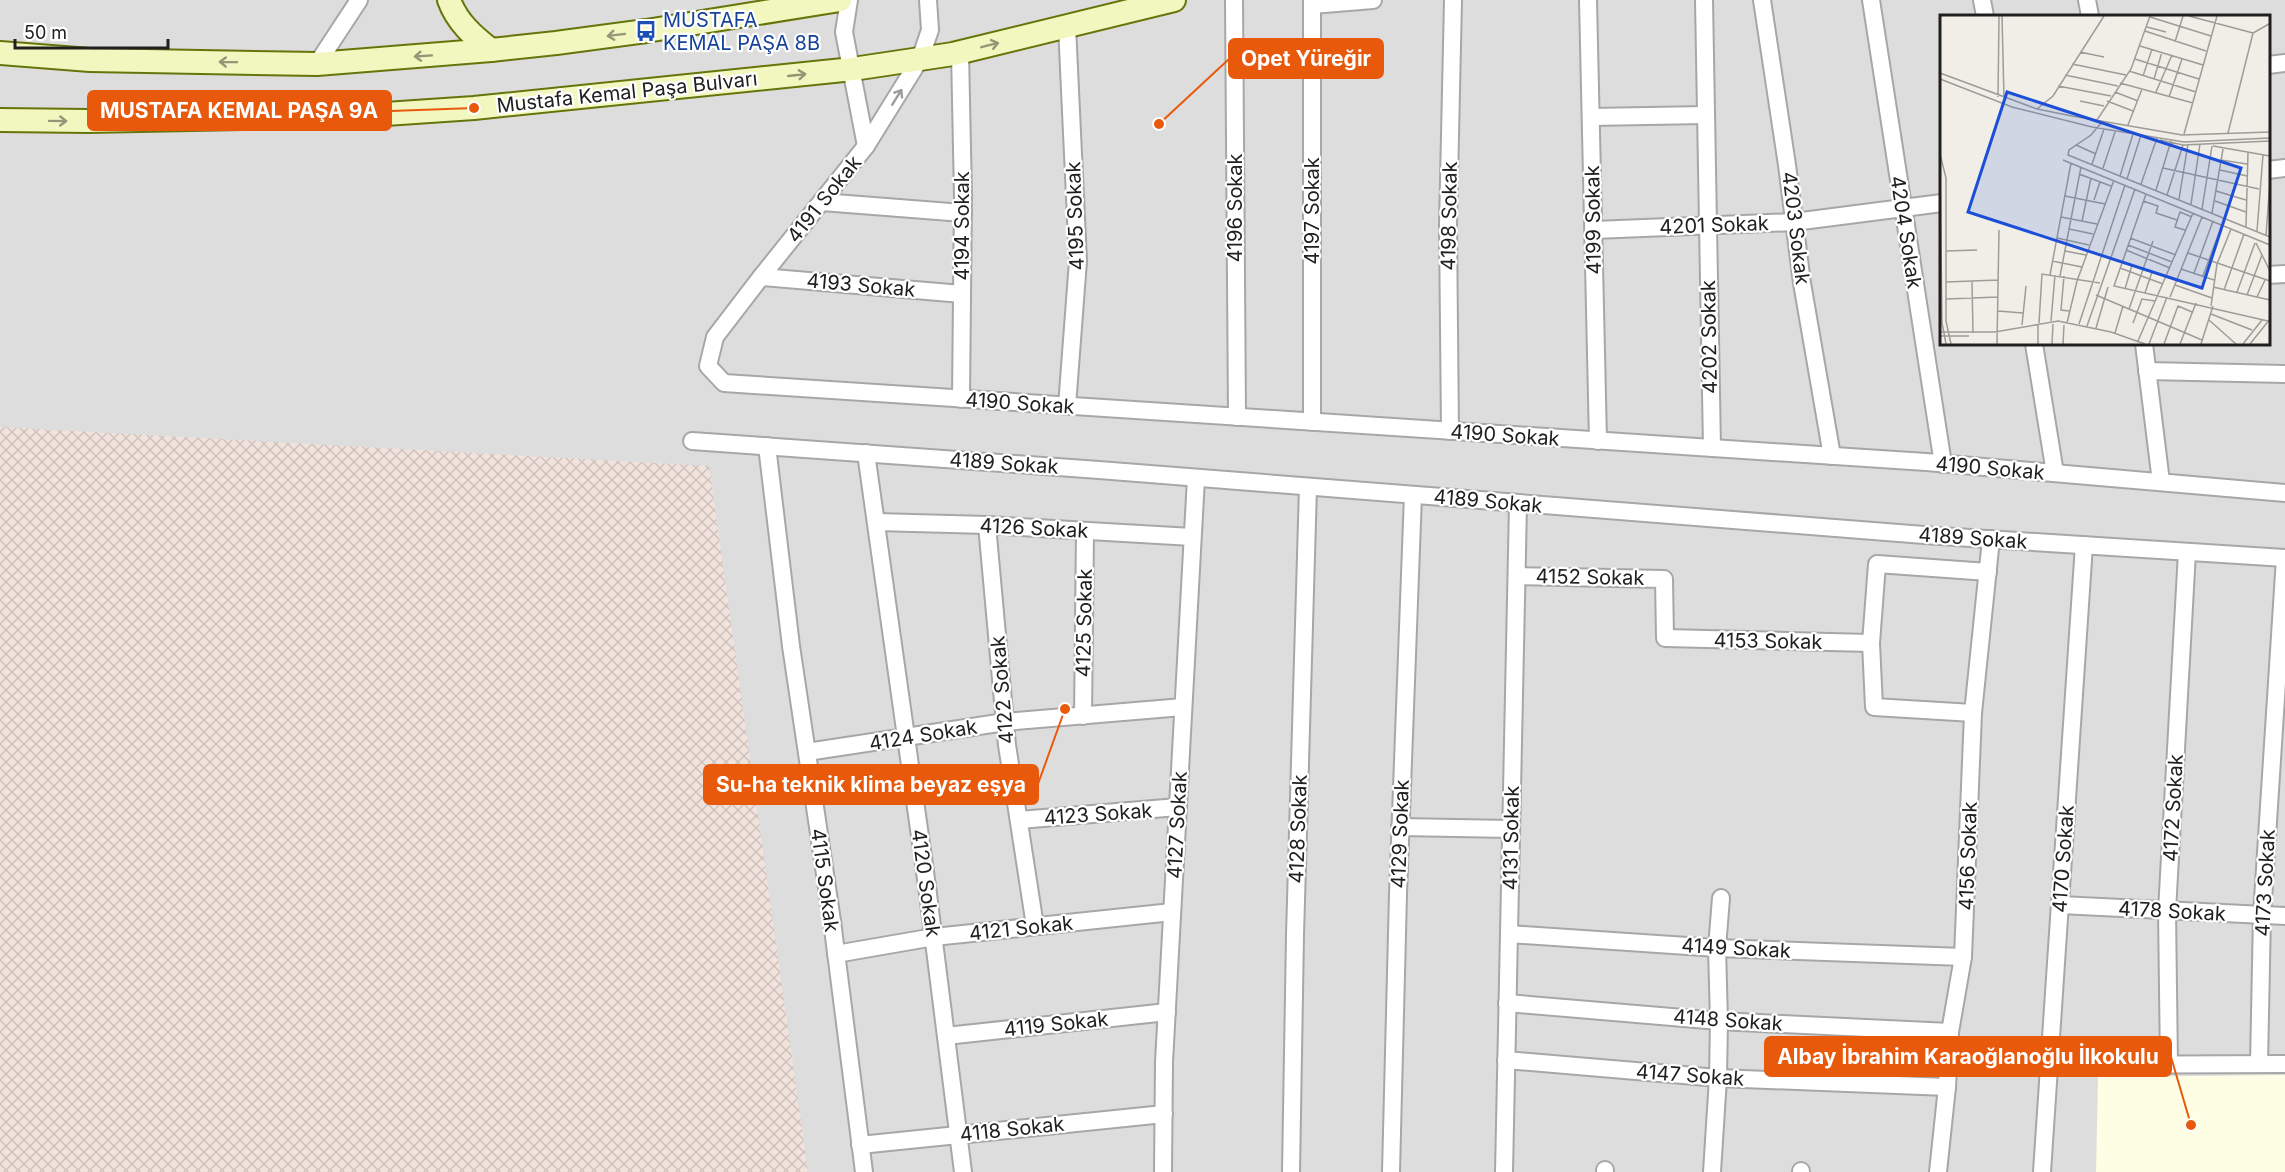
<svg xmlns="http://www.w3.org/2000/svg" width="2285" height="1172" viewBox="0 0 2285 1172" font-family="Inter,sans-serif">
  <style>
    .residential { fill: #dedddd; fill-rule: evenodd }
    .education { fill: #fdfee3 }
    .military { fill: url(#military-cross-hatch) }
    .lines { fill: none; stroke-linecap: round; stroke-linejoin: round }
    .street-casing { stroke: #a7a7a7; stroke-width: 20 }
    .secondary-casing { stroke: #65750a; stroke-width: 26 }
    .street { stroke: #fff; stroke-width: 16 }
    .secondary { stroke: #f2f7bf; stroke-width: 22 }
    .oneway { stroke: #949677 }
    .oneway2 { stroke: #9b9b9b }
    .labels { text-anchor: middle; stroke-width: 4.5; stroke-linejoin: round; paint-order: stroke }
    .transit-label { font-size: 20px; fill: #164399; stroke: #fff; text-anchor: start }
    .street-label { font-size: 20px; fill: #202020; stroke: #fff }
    .inset-road { fill: none; stroke: #9d9c97; stroke-width: 1.5 }
    .view { fill: #1d4ed8; fill-opacity: 0.15; stroke: #1d4ed8; stroke-width: 3 }
    .inset-edge { fill: none; stroke: #202020; stroke-width: 3 }
    .leader { fill: none; stroke: #e8590c; stroke-width: 2 }
    .callout-dot { fill: #e8590c; stroke: #fff; stroke-width: 2 }
    .callout { fill: #e8590c; stroke: #e8590c; stroke-width: 2 }
    .callout-label { font-size: 21px; text-anchor: middle; font-weight: bold; fill: #fff }
  </style>
  <defs>
    <pattern id="military-cross-hatch" width="8" height="8" patternUnits="userSpaceOnUse" patternTransform="scale(1.5)"><rect width="8" height="8" fill="#f1e2dc"/><path d="M0 0l8 8M0 8l8-8" fill="none" stroke="#cec2bc"/></pattern>
  </defs>
  <rect width="100%" height="100%" fill="#f0eee7"/>
  <path class="residential" d="M0,0h2285v1172h-2285zM1942,16h326v328h-326z"/>
  <path class="education" d="M2285,1075v97h-189l2,-95z"/>
  <path class="military" d="M0,427l709,39 99,706h-808z"/>
  <g class="lines">
    <defs>
      <g id="street">
        <path d="M849,0l-5,32 22,114"/>
        <path d="M928,0l2,30 -10,29 -54,87 -105,131 -46,60 -7,29 16,17 1202,79 359,31"/>
        <path d="M1234,0l3,417"/>
        <path d="M1588,0l10,441"/>
        <path d="M1704,0l8,448"/>
        <path d="M1762,0l25,165 15,118 30,173"/>
        <path d="M1871,0l72,464"/>
        <path d="M1982,0l3,16"/>
        <path d="M2087,0l3,16"/>
        <path d="M1312,5l61,-5"/>
        <path d="M960,52l3,144 -2,203"/>
        <path d="M317,64l42,-64"/>
        <path d="M2268,65l17,-2"/>
        <path d="M1591,117l114,-2"/>
        <path d="M2268,170l17,-2"/>
        <path d="M822,202l141,11"/>
        <path d="M1594,230l200,-8 148,-19"/>
        <path d="M2268,275l17,-1"/>
        <path d="M761,277l201,17"/>
        <path d="M2034,344l21,129"/>
        <path d="M2144,344l17,138"/>
        <path d="M2147,371l138,3"/>
        <path d="M1067,406l11,-145 -11,-235"/>
        <path d="M1312,422v-422"/>
        <path d="M1450,431l-2,-206 5,-225"/>
        <path d="M692,441l407,29 825,65 361,23"/>
        <path d="M767,446l24,200 41,275 32,251"/>
        <path d="M866,453l61,433 36,286"/>
        <path d="M876,522l111,3 205,12"/>
        <path d="M987,525l20,220 28,181"/>
        <path d="M1517,576l147,3 1,59 206,5"/>
        <path d="M1973,713l-99,-6 -3,-64 6,-79 111,8"/>
        <path d="M1083,716l2,-185"/>
        <path d="M807,752l198,-30 178,-15"/>
        <path d="M1019,820l159,-13"/>
        <path d="M1400,827l111,2"/>
        <path d="M2060,905l225,11"/>
        <path d="M1509,934l208,14 246,9"/>
        <path d="M836,954l98,-17 238,-25"/>
        <path d="M1507,1003l212,18 231,11"/>
        <path d="M946,1036l221,-24"/>
        <path d="M1506,1060l212,18 229,9"/>
        <path d="M2259,1064l3,-149 23,-357"/>
        <path d="M2049,1065l236,-1"/>
        <path d="M2169,1065l-2,-154 20,-359"/>
        <path d="M860,1145l304,-31"/>
        <path d="M1163,1172l1,-110 32,-584"/>
        <path d="M1291,1172l4,-237 13,-448"/>
        <path d="M1391,1172l7,-278 15,-399"/>
        <path d="M1504,1172l14,-668"/>
        <path d="M1605,1172v-2"/>
        <path d="M1712,1172l6,-94 1,-57 -2,-73 4,-50"/>
        <path d="M1801,1172v-1"/>
        <path d="M1938,1172l9,-85 3,-55 13,-75 10,-244 18,-174"/>
        <path d="M2042,1172l42,-627"/>
      </g>
      <g id="secondary">
        <path d="M449,0c8,22 24,36 42,50"/>
        <path d="M0,53l90,7 227,4 174,-14 65,-7 90,-12 194,-31"/>
        <path d="M0,120l88,1 268,-5 118,-8 379,-39 100,-15 221,-54"/>
      </g>
    </defs>
    <use href="#street" class="street-casing"/>
    <use href="#secondary" class="secondary-casing"/>
    <use href="#street" class="street"/>
    <use href="#secondary" class="secondary"/>
  </g>
  <defs><path id="oneway-shaft" d="M-6 0H5M1.5-3L5.5 0L1.5 3" fill="none" stroke-width="1.6" stroke-linecap="round" stroke-linejoin="round" transform="scale(1.5)"/></defs>
  <g class="oneway">
    <use href="#oneway-shaft" transform="translate(616 35) rotate(173)"/>
    <use href="#oneway-shaft" transform="translate(990 45) rotate(-14)"/>
    <use href="#oneway-shaft" transform="translate(423 56) rotate(176)"/>
    <use href="#oneway-shaft" transform="translate(228 62) rotate(-179)"/>
    <use href="#oneway-shaft" transform="translate(797 75) rotate(-6)"/>
    <use href="#oneway-shaft" transform="translate(58 121) rotate(1)"/>
  </g>
  <use class="oneway2" href="#oneway-shaft" transform="translate(897 97) rotate(-58)"/>
  <defs>
    <symbol id="bus-bare" viewBox="-9 -9 18 18"><path d="M-5-6H5V4H4V6H2V4H-2V6H-4V4H-5ZM-3.5-4V0h7V-4ZM-3.5 1.2v1.5H-2V1.2ZM2 1.2v1.5H3.5V1.2Z" fill="#1a4fb4" stroke="#fff" stroke-width="2.5" paint-order="stroke"/></symbol>
  </defs>
  <g fill-rule="evenodd">
    <use href="#bus-bare" x="631" y="16" width="30" height="30"/>
  </g>
  <g class="labels">
    <g class="transit-label">
      <text x="663" y="27">MUSTAFA<tspan x="663" dy="23">KEMAL PAŞA 8B</tspan></text>
    </g>
    <g class="street-label">
      <text transform="translate(627 92) rotate(-6)" y="7">Mustafa Kemal Paşa Bulvarı</text>
      <text transform="translate(824 199) rotate(-51)" y="7">4191 Sokak</text>
      <text transform="translate(1235 208) rotate(-90)" y="7">4196 Sokak</text>
      <text transform="translate(1312 211) rotate(-90)" y="7">4197 Sokak</text>
      <text transform="translate(1075 216) rotate(-92)" y="7">4195 Sokak</text>
      <text transform="translate(1449 216) rotate(-89)" y="7">4198 Sokak</text>
      <text transform="translate(1593 220) rotate(-91)" y="7">4199 Sokak</text>
      <text transform="translate(1714 225) rotate(-2)" y="7">4201 Sokak</text>
      <text transform="translate(962 226) rotate(-90)" y="7">4194 Sokak</text>
      <text transform="translate(1796 228) rotate(83)" y="7">4203 Sokak</text>
      <text transform="translate(1906 232) rotate(81)" y="7">4204 Sokak</text>
      <text transform="translate(861 285) rotate(5)" y="7">4193 Sokak</text>
      <text transform="translate(1709 337) rotate(-91)" y="7">4202 Sokak</text>
      <text transform="translate(1020 403) rotate(4)" y="7">4190 Sokak</text>
      <text transform="translate(1505 435) rotate(4)" y="7">4190 Sokak</text>
      <text transform="translate(1004 463) rotate(4)" y="7">4189 Sokak</text>
      <text transform="translate(1990 468) rotate(5)" y="7">4190 Sokak</text>
      <text transform="translate(1488 501) rotate(5)" y="7">4189 Sokak</text>
      <text transform="translate(1034 528) rotate(3)" y="7">4126 Sokak</text>
      <text transform="translate(1973 538) rotate(4)" y="7">4189 Sokak</text>
      <text transform="translate(1590 577) rotate(1)" y="7">4152 Sokak</text>
      <text transform="translate(1084 623) rotate(-89)" y="7">4125 Sokak</text>
      <text transform="translate(1768 641) rotate(1)" y="7">4153 Sokak</text>
      <text transform="translate(1002 690) rotate(-95)" y="7">4122 Sokak</text>
      <text transform="translate(923 735) rotate(-9)" y="7">4124 Sokak</text>
      <text transform="translate(2173 808) rotate(-87)" y="7">4172 Sokak</text>
      <text transform="translate(1098 814) rotate(-4)" y="7">4123 Sokak</text>
      <text transform="translate(1177 825) rotate(-87)" y="7">4127 Sokak</text>
      <text transform="translate(1298 829) rotate(-88)" y="7">4128 Sokak</text>
      <text transform="translate(1400 834) rotate(-88)" y="7">4129 Sokak</text>
      <text transform="translate(1511 838) rotate(-89)" y="7">4131 Sokak</text>
      <text transform="translate(1968 856) rotate(-88)" y="7">4156 Sokak</text>
      <text transform="translate(2063 859) rotate(-86)" y="7">4170 Sokak</text>
      <text transform="translate(825 880) rotate(82)" y="7">4115 Sokak</text>
      <text transform="translate(926 883) rotate(82)" y="7">4120 Sokak</text>
      <text transform="translate(2265 883) rotate(-87)" y="7">4173 Sokak</text>
      <text transform="translate(2172 911) rotate(3)" y="7">4178 Sokak</text>
      <text transform="translate(1021 928) rotate(-6)" y="7">4121 Sokak</text>
      <text transform="translate(1736 948) rotate(3)" y="7">4149 Sokak</text>
      <text transform="translate(1728 1020) rotate(4)" y="7">4148 Sokak</text>
      <text transform="translate(1056 1024) rotate(-6)" y="7">4119 Sokak</text>
      <text transform="translate(1690 1075) rotate(4)" y="7">4147 Sokak</text>
      <text transform="translate(1012 1129) rotate(-6)" y="7">4118 Sokak</text>
    </g>
  </g>
  <g transform="translate(1940 15)">
    <rect width="330" height="330" fill="#f0eee7"/>
    <path class="inset-road" d="M62,1l2,82M249,1l64,17M210,2l61,19M207,12l19,5M205,16l61,20M235,27l8,-26M200,31l63,19M140,37l24,5M195,44l64,20M132,49l54,11M189,56l67,21M0,58l97,36 35,7 110,19 88,-3M125,60l53,11M203,61l9,-27M0,64l72,28 80,20 92,15 86,-4M214,64l8,-27M180,68l73,20M118,71l53,10M175,77l23,9M216,77l16,-37M58,82l1,-81M229,82l13,-38M140,86l24,5M167,86l26,10M97,94l16,-13 51,-80M157,105l34,-51 19,-53M162,107l-11,13 -22,15 -1,5 202,82M188,110l14,-36M288,118l25,-100 16,-9M244,119l33,-118M220,125l23,5 87,-4M136,130l20,9M273,131l57,10M0,139l6,24v143l5,23M123,145l207,85M281,145l26,4M152,149l12,-35M0,151l2,157 4,21M163,153l12,-36M223,153l96,21M280,155l27,6M139,159l32,12M180,161l13,-42M187,164l14,-44M201,169l16,-46M216,175l15,-49M276,176l30,9M206,179l-32,92 154,35M227,180l16,-50M125,181l40,8M239,184l9,-55M154,185l6,-18M203,186l15,5 -2,7 21,7M275,186l31,11M251,189l9,-60M262,194l10,-63M272,198l11,-64M121,202l36,7M142,206l9,-43M306,212l2,-75M129,214l24,5M245,215l-10,-3 5,-15 12,5M317,216l6,-76M326,221l4,-55M117,223l32,7M190,223l46,17M316,228l14,28M188,230l44,17M186,235l44,18M7,236l30,-1M125,236l21,4M248,238l82,28M112,246l30,6M180,253l43,16M241,254l33,11M254,258l19,-52M110,260l21,-112M120,261l21,-109M124,261l-3,34 8,1M263,261l19,-51M32,266l1,52M6,267l52,-2M235,270l37,13M273,272l57,13M185,274l7,-24M284,275l20,-56M297,277l18,-49M205,278l7,-21M156,280l106,45M307,280l15,-40M230,282l32,-80M317,282l8,-17M6,284l52,-2M271,291l6,-42 14,-35M189,294l24,-68M58,296l25,2M271,299l41,16M269,305l27,24M111,306l4,-46M99,308l3,-49 58,9M127,308l10,-42 37,-101M193,308l9,-24 13,2M139,309l46,-139M82,310l4,-39M147,311l48,-137M156,313l12,-41M0,317h55l63,-11 53,11 34,12M175,318l8,-27M0,321h29M198,326l55,-128M57,329l2,-114M98,329v-19M112,329l1,-20M123,329l1,-19M209,329l18,-47M224,329l14,-38 14,6M240,329l16,-41M261,329l12,-38M303,329l19,-24M310,329l20,-25"/>
    <path class="view" d="M67,77l234,76 -39,120 -234,-76z"/>
    <rect width="330" height="330" class="inset-edge"/>
  </g>
  <path class="leader" d="M1159 124L1229 59M474 108L391 111M1065 709L1038 784M2191 1125L2171 1057"/>
  <g class="callout-dot">
    <circle cx="1159" cy="124" r="6"/>
    <circle cx="474" cy="108" r="6"/>
    <circle cx="1065" cy="709" r="6"/>
    <circle cx="2191" cy="1125" r="6"/>
  </g>
  <g class="callout">
    <rect x="1229" y="39" width="154" height="39" rx="6"/>
    <rect x="88" y="91" width="303" height="39" rx="6"/>
    <rect x="704" y="765" width="334" height="39" rx="6"/>
    <rect x="1765" y="1037" width="406" height="39" rx="6"/>
  </g>
  <g class="callout-label">
    <text x="1306" y="66">Opet Yüreğir</text>
    <text x="239" y="118">MUSTAFA KEMAL PAŞA 9A</text>
    <text x="871" y="792">Su-ha teknik klima beyaz eşya</text>
    <text x="1968" y="1064">Albay İbrahim Karaoğlanoğlu İlkokulu</text>
  </g>
  <path d="M15 39v9h153v-9" fill="none" stroke="#202020" stroke-width="3"/>
  <text x="24" y="39" font-size="18" fill="#202020" stroke="#ffffff" stroke-width="4.5" paint-order="stroke">50 m</text>
</svg>
